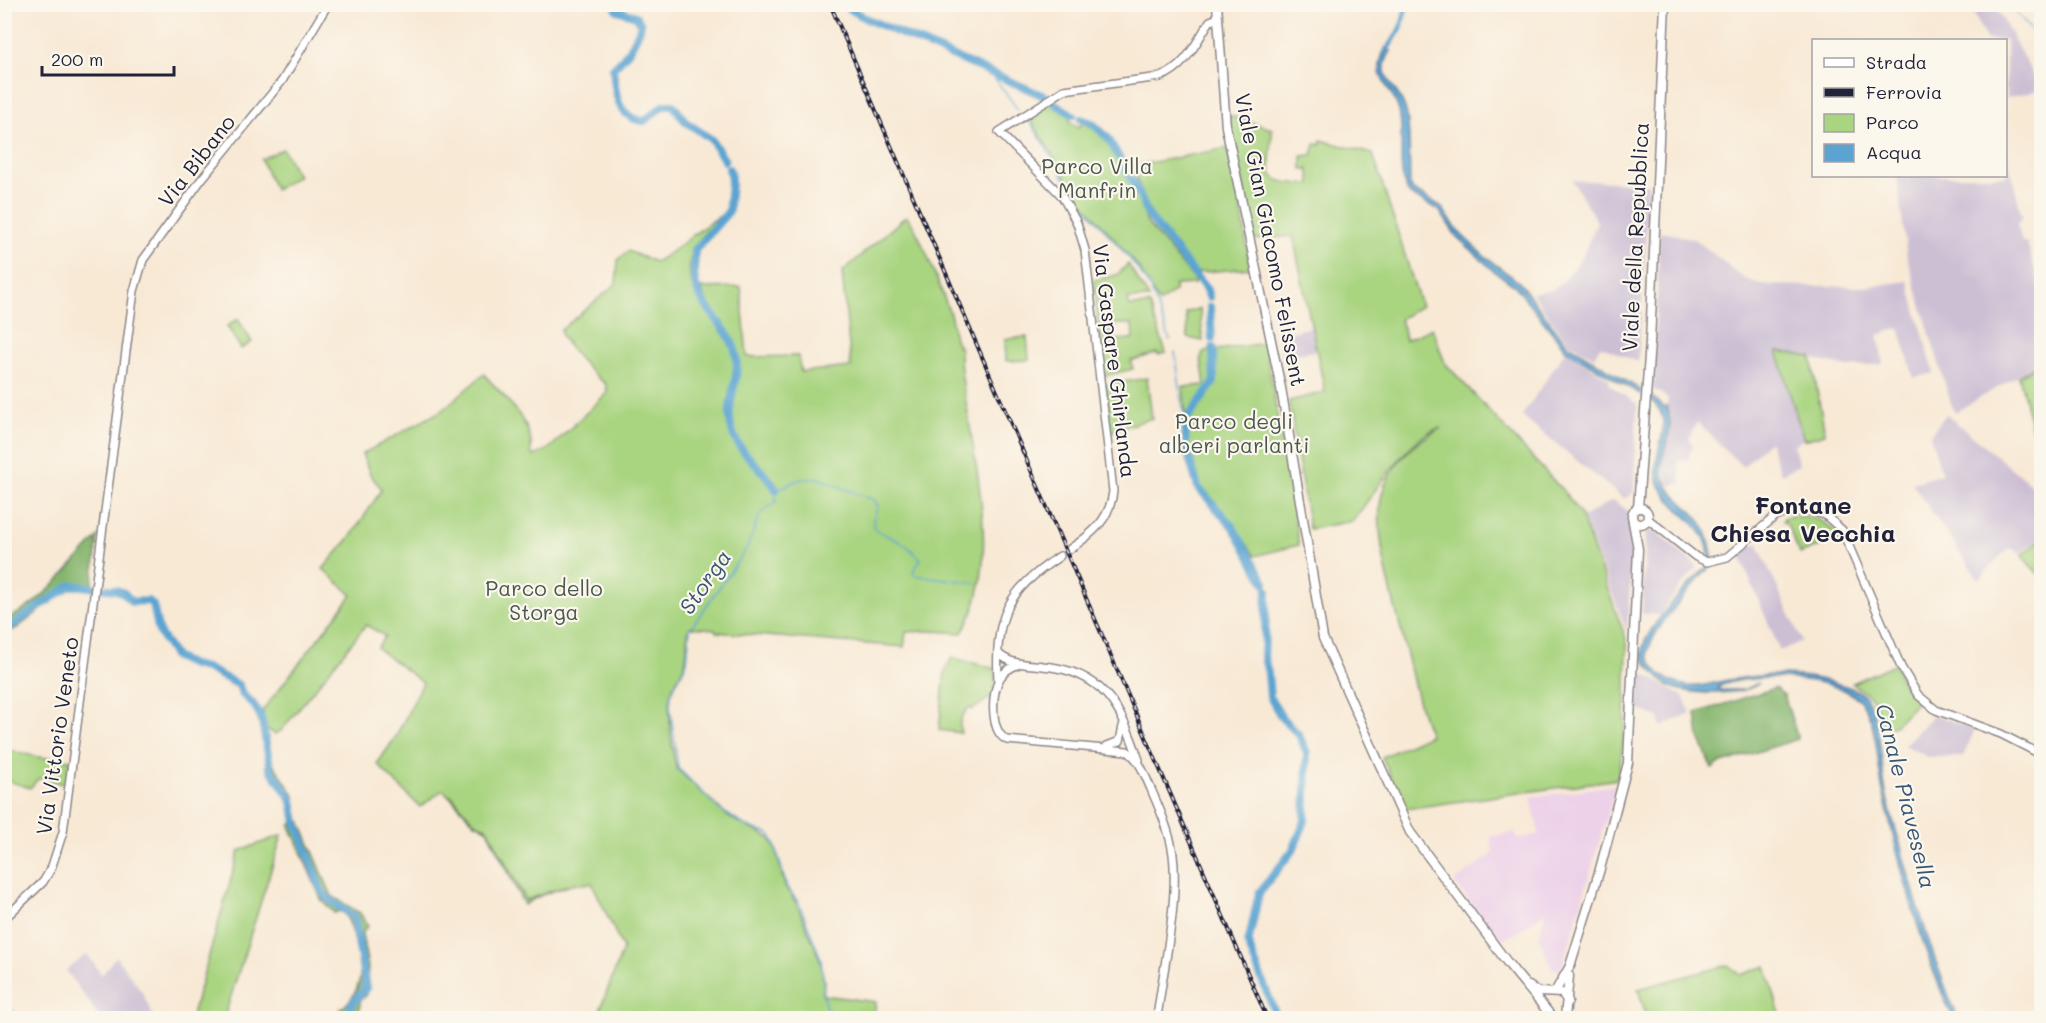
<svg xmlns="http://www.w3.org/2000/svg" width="2046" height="1023" viewBox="0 0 2046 1023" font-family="Mali,sans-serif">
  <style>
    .built { fill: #edd1e9 }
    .industrial { fill: #ccbfd4 }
    .green { fill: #a9d480; stroke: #667b5e; stroke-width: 1.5 }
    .forest { fill: #86b66e; stroke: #546c54; stroke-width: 1.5 }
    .water { fill: #5ba4d2; stroke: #3e6386; stroke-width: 1.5 }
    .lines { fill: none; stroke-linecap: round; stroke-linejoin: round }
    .stream { stroke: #5ba4d2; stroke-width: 1.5 }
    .canal { stroke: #5ba4d2; stroke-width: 4.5 }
    .river { stroke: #5ba4d2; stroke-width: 8 }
    .minor-casing { stroke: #8d8688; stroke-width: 10 }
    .major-casing { stroke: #8d8688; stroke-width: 11 }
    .minor { stroke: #fff; stroke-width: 7 }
    .major { stroke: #fff; stroke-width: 8 }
    .rail-casing { stroke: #22223b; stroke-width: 4 }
    .rail { stroke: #fbf7ec; stroke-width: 1.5; stroke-dasharray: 4.5; stroke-linecap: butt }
    .labels { text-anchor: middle; stroke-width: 4.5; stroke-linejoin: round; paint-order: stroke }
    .street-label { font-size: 21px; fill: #22223b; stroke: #fbf7ec }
    .park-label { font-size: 21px; fill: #4a5750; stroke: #fbf7ec }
    .water-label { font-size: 22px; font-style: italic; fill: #395677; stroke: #fbf7ec }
    .quarter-label { font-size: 24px; font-weight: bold; fill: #22223b; stroke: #fbf7ec }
  </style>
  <rect width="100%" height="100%" fill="#fbf7ec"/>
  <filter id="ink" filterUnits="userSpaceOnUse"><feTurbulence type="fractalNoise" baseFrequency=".0167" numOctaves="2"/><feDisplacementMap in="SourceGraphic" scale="12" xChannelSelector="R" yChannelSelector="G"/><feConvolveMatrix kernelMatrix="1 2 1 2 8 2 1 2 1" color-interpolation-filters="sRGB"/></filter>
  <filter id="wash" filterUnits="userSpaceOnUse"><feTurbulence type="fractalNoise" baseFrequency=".008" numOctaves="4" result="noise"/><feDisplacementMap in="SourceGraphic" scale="24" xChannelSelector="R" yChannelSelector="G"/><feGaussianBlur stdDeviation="1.35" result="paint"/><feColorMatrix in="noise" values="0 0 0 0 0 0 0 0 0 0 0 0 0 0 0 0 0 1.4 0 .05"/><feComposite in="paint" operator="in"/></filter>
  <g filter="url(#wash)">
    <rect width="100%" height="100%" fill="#f8e9d5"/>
    <path class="built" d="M1616,785l-55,186 -9,-3 -13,-32 7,-25 -28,21 -20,10 -44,-60 40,-29 -4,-16 26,-5 1,5 5,1 17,-4 -8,-37z"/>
    <g class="industrial">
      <path d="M1970,5h25l46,85 -35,8v-58h-20z"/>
      <path d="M2006,149l16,68 -5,6 5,19h5l14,51v69l-85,50 -4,-5 -45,-149 -10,-82h109z"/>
      <path d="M1572,180l77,4 -11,178 -38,-16 -6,11 -26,-15 -36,-49 20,-3 11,-8 19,-24 15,-36z"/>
      <path d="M1660,231l34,8 50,39 16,7 106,2 42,-6 26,92 -20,5 -15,-50 -21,7 5,29 -35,3 -72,-16 27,89 -10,5 6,20 -18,9 -12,-33 -26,26 -46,-45 -8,17 4,6 -6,16h-9l3,22 -13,3 -5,-22 8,-48 -4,-10 1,-8 -15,-9z"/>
      <path d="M1311,327l5,24 -34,5 -4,-20z"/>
      <path d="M1566,350l44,30 -2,4 29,20 -3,87 -5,6 -6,1 -101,-82z"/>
      <path d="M1946,414l95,79v44l-20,17 -10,-6 -14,11 -18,21 -67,-97 30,-9 -12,-39z"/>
      <path d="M1613,500l15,11 5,28 -6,93 -44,-115z"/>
      <path d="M1651,528l41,33 5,7 -18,20 -19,27 -18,-1 4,-83z"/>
      <path d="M1751,543l2,3 4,-3 45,98 -22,10 -41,-97z"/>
      <path d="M1646,675l37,21 8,18 -30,13 -2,-10 -22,-8 2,-29z"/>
      <path d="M1934,715l41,14 -12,28h-35l-24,-12z"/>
      <path d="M87,954l15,21 14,-19 26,36 12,26h-54l-34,-48z"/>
    </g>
    <g class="green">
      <path d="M1051,102l20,14 -1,6 9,5 4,-5 20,13 31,51 13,37 47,56v5l-19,1v6l-16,12 -21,-36 -72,-84 2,-2 -41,-67z"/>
      <path d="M1231,116l41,13c0,43 -16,55 39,55l-3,-15h-6v-13l10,-1 3,-11 5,1 1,-5 52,14 48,152 -21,13 6,21 26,-12 13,35 120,130 16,22 46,127 -2,87 -7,50 -213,30 -23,-52 48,-22c-13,-30 -18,-62 -26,-93 -9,-39 -32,-108 -22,-148 7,-28 33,-53 59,-66 -30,4 -70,70 -88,93l-44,8 -20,-128 36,-9 -32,-156 -38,4 -26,-120z"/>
      <path d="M1227,148l16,69 7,51 -57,5 -48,-68 -12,-39z"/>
      <path d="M283,149l15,27 -23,14 -14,-31z"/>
      <path d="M722,215c-26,26 -45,46 -23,85l5,-4 -3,-8 40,-1 6,70 51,-1 3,16 50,-5 -9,-95 64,-56c11,8 38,81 44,98 5,15 1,21 10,35 -1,20 4,40 7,59 10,68 34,164 -5,225l-30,-2 -26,1 -2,15 -188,-15 -1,-3 -25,-2c-5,11 -2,20 -4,32 -2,12 -11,22 -15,34 -4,11 1,67 7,77l52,48 40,20 7,14 8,35 11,15 24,57 4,22 -1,14 53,7 -3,16h-295l22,-8 23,-61 -31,-66 -24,2 -42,16 -39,-73 -12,-5 -32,-33 -23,17 -43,-43 18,-26 28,-55 -46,-35 8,-12 -19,-11 -85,106 -6,3 -11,-6 -1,-18 89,-115 -29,-26 29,-34 30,-46 -11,-13 -9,-22 79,-43 43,-37c18,22 51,48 47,79l3,3 16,-8 57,-55 -1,-9c-10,-6 -47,-44 -45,-54l55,-46 2,-24 10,-9 27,11c25,-13 43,-34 67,-47z"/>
      <path d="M1128,264l21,34 -21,1 1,7 21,-1 16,48 -8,2 -1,-2 -26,8 2,8 -30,7 -4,-38 15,-2 1,4 18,-1 -1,-15h-18v10l-15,1 -5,-55 23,-5z"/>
      <path d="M1200,308l3,33 -15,-3 -2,-25z"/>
      <path d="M238,319l14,23 -11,7 -14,-23z"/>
      <path d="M1027,337l2,23 -23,1 -1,-22z"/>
      <path d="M1265,343l34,202 -44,11 -23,-33 -34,-40 -10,-38 -5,-58 22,-2 -4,-27 2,-6z"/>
      <path d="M1777,351l34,6 14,77 -21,6z"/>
      <path d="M2041,362l1,98h-2l-21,-84z"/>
      <path d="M1147,378l5,40 -42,14 -5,-47z"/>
      <path d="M1792,516c21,-2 38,7 49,24l-6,3 -1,-3 -34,14 -13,-30 -4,-3 1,-3z"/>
      <path d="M2041,539v38l-19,-21z"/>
      <path d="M954,658l42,11 -2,26 -22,15 -2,-3c-8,7 -12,16 -9,26l-22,-3 6,-58 6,-13z"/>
      <path d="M1894,664l10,22 13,16 -22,23 -12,3 -11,-30 -20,-15z"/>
      <path d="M5,749l32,8 33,3 -3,25 -28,-7 -9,10 -25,-8z"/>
      <path d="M282,835l-58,183h-33l48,-167z"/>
      <path d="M1728,965l13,10 25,-9 15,52h-134l-9,-29z"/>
    </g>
    <g class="forest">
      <path d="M98,537l-6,51 -24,1 -51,39 -12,6v-14c39,-17 64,-53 93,-83z"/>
      <path d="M1775,688l9,7 14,44 -79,25 -7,5 -13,-32 -3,-24z"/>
      <path d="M274,765l21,31v20l-2,1 -5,-18 -21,-30 -1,-3z"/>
      <path d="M450,794l24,28 12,5 40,73 51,-17 -34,11 -19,11 -37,-75 -18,-12z"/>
      <path d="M298,816l34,80 28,17 8,13 -6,7 6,34 -2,29 -6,3v19h-22l-1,-6c10,-7 19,-18 22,-30 4,-12 -7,-65 -18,-71l-7,2 -13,-14 -31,-73z"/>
    </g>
    <g class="water">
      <path d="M1386,47l5,4c-16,25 3,31 13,54 7,16 5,60 6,80l3,5 28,16 18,26 24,23 36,27 48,62 74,46 -1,4 -74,-44 -50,-63 -22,-16 -38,-35 -17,-26 -29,-15 -3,-4c-11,-24 -2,-55 -8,-80 -8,-28 -30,-31 -13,-64z"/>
      <path d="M1651,396l14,12 2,-2c10,28 -9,45 -4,69 6,23 31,32 41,52 5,9 7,21 9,32h-4c1,-35 -39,-47 -50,-76 -12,-28 21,-60 -8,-82z"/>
      <path d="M1707,567h3c-13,14 -70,74 -61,92 7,14 19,23 35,26 14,4 30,-3 44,-5 37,-6 68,-8 104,2 9,3 21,5 29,11 19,14 20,65 23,87 3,25 13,50 19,75 16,56 32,110 55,163h-5c-32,-69 -54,-152 -70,-227 -6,-24 -5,-69 -21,-88 -22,-28 -115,-31 -144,-16l2,3h24l15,-7c-17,14 -72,12 -92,2 -6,-4 -11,-10 -16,-16 -4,-5 -9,-9 -9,-15 -1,-22 49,-73 65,-87z"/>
    </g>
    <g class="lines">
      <g class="stream">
        <path d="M2005,4l13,10 24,30"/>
        <path d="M990,72l29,39"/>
        <path d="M1027,116l38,63v5l66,76 18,25 21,55"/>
        <path d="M1175,352l10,70"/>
        <path d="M833,1018l-8,-12 -4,-47 -22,-56 -12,-16 -14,-48 -4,-5 -23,-8 -27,-17 -41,-41 -8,-61 1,-14 16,-31 3,-33 57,-81 13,-34 16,-12v-12l22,-10 19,-2 57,22 4,6 -5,14 1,9 32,16 15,14 -8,12 1,4 63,8"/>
      </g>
      <path class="canal" d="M1386,52l15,-24 6,-24"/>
      <g class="river">
        <path d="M615,4l2,6 19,6 5,8c-5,18 -14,32 -28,44 2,23 3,50 31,53l20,-16h9l13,17 25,17 14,22"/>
        <path d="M842,4l23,14 181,79"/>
        <path d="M1051,101l22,14"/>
        <path d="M1081,119l11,4 16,15 30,53 10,24 59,75 2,7"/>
        <path d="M729,169c5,13 -1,28 0,42l-34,39c0,10 -2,22 0,32 5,26 32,42 40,68 8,30 -14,55 -1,86 8,20 32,34 42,54"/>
        <path d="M1210,307l2,32"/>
        <path d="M1213,348l1,34 -29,40 1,25 12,40 35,40 32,56"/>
        <path d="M1267,590l-3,67 4,16 2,24 12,21 17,17 8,18 -2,68 -12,29 -34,43 -11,51 29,74"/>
        <path d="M4,631l67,-46 45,5 8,3 8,9 16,-1 5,4 6,27 16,25 17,8 14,3 33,17 3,9 12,11 7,12 10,53 21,30 3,18 26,72 5,7 28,20 12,71 -14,15 -4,15"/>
        <path d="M4,1008l11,10"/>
      </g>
    </g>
  </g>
  <g filter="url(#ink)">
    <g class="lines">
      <defs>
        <g id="minor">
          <path d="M1648,519l48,38 11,5 20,-5 50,-42 30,-5 18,5 17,15 59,137 17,28 18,15 65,24 41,21"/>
          <path d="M1070,549c22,-15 40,-29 43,-58l-28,-241 -8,-27 -15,-27 -63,-64 65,-42 96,-13c26,-9 36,-35 50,-56l8,-3"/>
          <path d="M999,654c12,11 29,10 44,12 60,5 78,41 96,94"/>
          <path d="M1019,664c-8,3 -15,7 -19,14 -9,16 -10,54 7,62l120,11c13,8 18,25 24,38 9,21 19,43 22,65 6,48 -10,115 -16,164"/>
          <path d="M998,681c-3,-65 8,-89 62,-125"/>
          <path d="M1107,746l13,-5 3,-15"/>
          <path d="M4,919l39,-37 8,-13 12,-37 63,-481 8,-60 9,-31 58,-80 81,-99 46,-77"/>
        </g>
        <g id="major">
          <path d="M1217,4l9,123 55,261 42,250 87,194 100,134 38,46 3,6"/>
          <circle cx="1640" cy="516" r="8"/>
          <path d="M1638,508l12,-166 15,-338"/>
          <path d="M1529,986l9,6 24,1 6,8"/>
          <path d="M1555,992l15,-26 30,-97 28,-106 10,-214 -5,-27"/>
          <path d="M1565,1018l4,-42"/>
        </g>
      </defs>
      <use href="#minor" class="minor-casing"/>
      <use href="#major" class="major-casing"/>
      <use href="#minor" class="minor"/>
      <use href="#major" class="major"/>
      <defs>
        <path id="rail" d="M830,4l437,1014"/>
      </defs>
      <use href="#rail" class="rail-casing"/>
      <use href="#rail" class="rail"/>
    </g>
  </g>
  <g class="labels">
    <g class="street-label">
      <text transform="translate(197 161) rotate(-52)" y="7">Via Bibano</text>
      <text transform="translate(1636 237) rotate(-87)" y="7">Viale della Repubblica</text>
      <text transform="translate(1270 240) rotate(79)" y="7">Viale Gian Giacomo Felissent</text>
      <text transform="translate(1114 361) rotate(83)" y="7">Via Gaspare Ghirlanda</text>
      <text transform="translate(58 736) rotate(-82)" y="7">Via Vittorio Veneto</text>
    </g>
    <g class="park-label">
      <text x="1097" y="174">Parco Villa<tspan x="1097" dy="24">Manfrin</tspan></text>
      <text x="1234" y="429">Parco degli<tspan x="1234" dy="24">alberi parlanti</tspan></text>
      <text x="544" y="596">Parco dello<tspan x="544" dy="24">Storga</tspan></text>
    </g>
    <g class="water-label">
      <text transform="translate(705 582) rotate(-55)" y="8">Storga</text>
      <text transform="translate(1906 796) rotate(76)" y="8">Canale Piavesella</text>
    </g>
    <g class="quarter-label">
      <text x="1803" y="514">Fontane<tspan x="1803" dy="28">Chiesa Vecchia</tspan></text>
    </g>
  </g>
  <rect width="2046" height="1023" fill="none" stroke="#fbf7ec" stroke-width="24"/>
  <rect x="1812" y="39" width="195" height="138" fill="#fbf7ec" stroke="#a4a2a5" stroke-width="1.5"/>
  <rect x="1824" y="58" width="30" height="9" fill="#ffffff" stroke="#a4a2a5" stroke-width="1.5"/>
  <text x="1866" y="69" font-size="18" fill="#22223b">Strada</text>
  <rect x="1824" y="88" width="30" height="9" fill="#22223b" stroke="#a4a2a5" stroke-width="1.5"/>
  <text x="1866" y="99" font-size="18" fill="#22223b">Ferrovia</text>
  <rect x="1824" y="114" width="30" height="18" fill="#a9d480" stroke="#a4a2a5" stroke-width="1.5"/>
  <text x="1866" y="129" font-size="18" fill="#22223b">Parco</text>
  <rect x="1824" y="144" width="30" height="18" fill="#5ba4d2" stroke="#a4a2a5" stroke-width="1.5"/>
  <text x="1866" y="159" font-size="18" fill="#22223b">Acqua</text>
  <path d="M42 66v9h132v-9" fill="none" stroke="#22223b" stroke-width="3"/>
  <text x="51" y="66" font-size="18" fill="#22223b" stroke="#fbf7ec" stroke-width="4.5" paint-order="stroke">200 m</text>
</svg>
